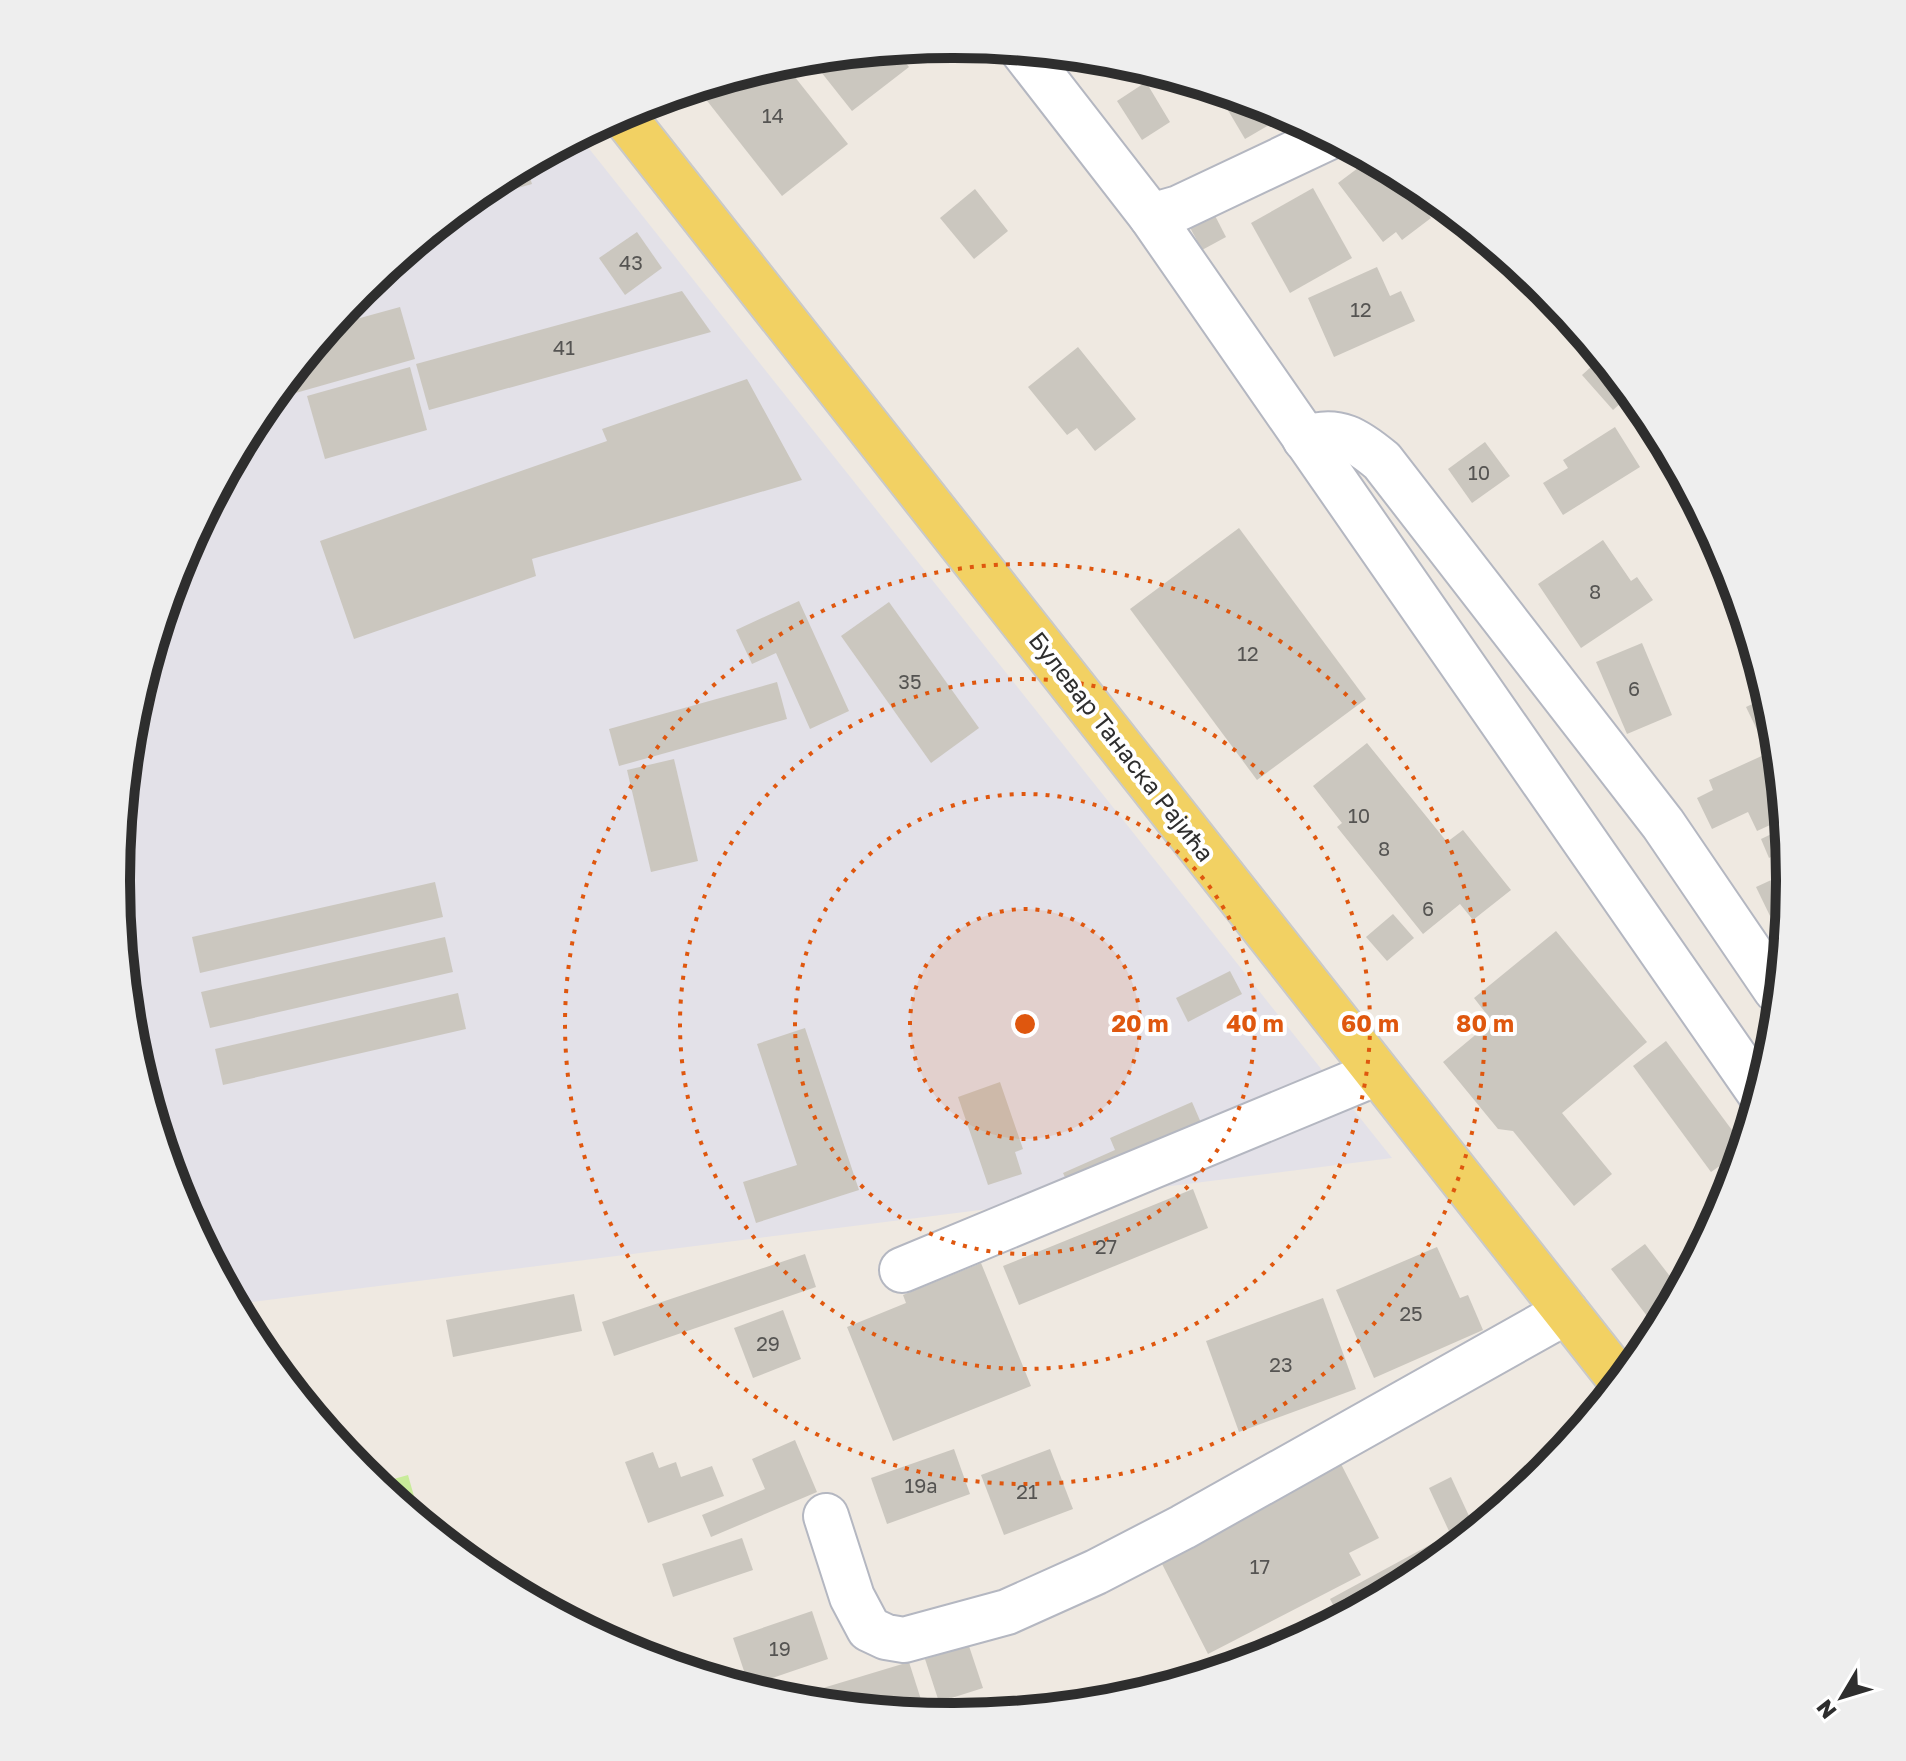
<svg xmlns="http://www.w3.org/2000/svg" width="1906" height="1761" viewBox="0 0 1906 1761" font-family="'Golos Text',sans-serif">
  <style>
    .industrial { fill: #e3e1e8 }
    .pitch { fill: #c9ec9a }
    .building { fill: #cbc7bf }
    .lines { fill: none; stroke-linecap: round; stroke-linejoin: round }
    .minor-casing { stroke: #b4b7c1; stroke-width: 48 }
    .major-casing { stroke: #c9c9c9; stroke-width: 48 }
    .minor { stroke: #fff; stroke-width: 44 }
    .major { stroke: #f2d163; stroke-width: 44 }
    .ring { fill: none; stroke: #df570e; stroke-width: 4; stroke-dasharray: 4 8 }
    .labels { text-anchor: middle; stroke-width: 8; stroke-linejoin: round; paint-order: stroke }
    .number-label { font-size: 20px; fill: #555452 }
    .street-label { font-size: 24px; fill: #2e2e2e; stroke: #fff }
    .rim { fill: none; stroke: #2e2e2e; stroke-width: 10 }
    .centre { fill: #df570e; stroke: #fff; stroke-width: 4 }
    .ring-label { font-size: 24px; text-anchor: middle; font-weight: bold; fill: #df570e; stroke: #fff; stroke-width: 8; stroke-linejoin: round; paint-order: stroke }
  </style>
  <rect width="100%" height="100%" fill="#efe9e1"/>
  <path class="industrial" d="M579,136l813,1022 -1156,146 -56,-104 -48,-157 -15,-163 16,-163 47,-157 78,-145 104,-126 127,-104z"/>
  <path class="pitch" d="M408,1475l13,46 -45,-37z"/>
  <g class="building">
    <path d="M895,50l14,17 -57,44 -42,-53z"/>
    <path d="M783,62l65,82 -66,52 -85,-108z"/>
    <path d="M1146,82l24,40 -28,18 -25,-39z"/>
    <path d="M1216,90l58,18 12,7 -41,24z"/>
    <path d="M1370,159l30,16 31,43 -29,22 -6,-8 -13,10 -45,-59z"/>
    <path d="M526,165l6,19 -64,18 21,-17z"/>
    <path d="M1313,188l39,70 -62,35 -39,-70z"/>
    <path d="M975,189l33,42 -34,28 -34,-41z"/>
    <path d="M1210,206l16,31 -24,13 -16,-30z"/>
    <path d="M637,232l25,36 -37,27 -26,-37z"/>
    <path d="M1377,267l13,29 11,-5 14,30 -81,36 -26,-59z"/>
    <path d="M682,291l29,41 -282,78 -13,-46z"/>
    <path d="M400,307l15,52 -144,41 60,-74z"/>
    <path d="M1078,347l58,72 -41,32 -18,-23 -10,7 -39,-48z"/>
    <path d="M1601,358l30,36 -18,16 -31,-35z"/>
    <path d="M410,367l17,63 -102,29 -18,-63z"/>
    <path d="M747,379l55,101 -270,79 4,17 -182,63 -34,-98 287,-100 -5,-12z"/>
    <path d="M1615,427l25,40 -77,48 -20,-32 25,-15 -5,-8z"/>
    <path d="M1485,442l25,34 -38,27 -24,-34z"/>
    <path d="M1693,499l26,48 -2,1 -31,-44z"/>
    <path d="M1239,528l127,171 -109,81 -127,-171z"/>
    <path d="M1603,540l28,41 6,-4 16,23 -72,48 -43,-64z"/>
    <path d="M799,601l50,110 -39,18 -34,-76 -24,11 -16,-34z"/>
    <path d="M889,602l90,126 -48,35 -90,-127z"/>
    <path d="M1642,643l30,72 -45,19 -31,-72z"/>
    <path d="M777,682l10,37 -168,47 -10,-37z"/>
    <path d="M1767,697l8,37 -13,6 -16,-33z"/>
    <path d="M1367,743l80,99 16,-12 48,60 -38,30 -13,-16 -37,30 -86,-107 5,-4 -29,-37z"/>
    <path d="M1777,749l6,70 -26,12 -9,-19 -36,17 -15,-31 16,-8 -4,-10z"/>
    <path d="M674,759l24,102 -47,11 -24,-102z"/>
    <path d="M1784,828l2,21 -17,9 -8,-19z"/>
    <path d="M1789,872l-3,39 -15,7 -15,-31z"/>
    <path d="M435,882l8,35 -243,56 -8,-36z"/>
    <path d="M1393,914l21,24 -27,23 -21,-24z"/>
    <path d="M1556,931l91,111 -85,71 50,61 -38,32 -61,-75 -15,-2 -55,-67 49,-41 -18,-23z"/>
    <path d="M445,937l8,35 -243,56 -9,-36z"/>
    <path d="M1230,971l12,23 -54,28 -12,-24z"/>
    <path d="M458,993l8,36 -243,56 -8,-36z"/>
    <path d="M805,1028l54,162 -103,33 -13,-41 54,-17 -40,-121z"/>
    <path d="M1666,1041l77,104 -2,6 -30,21 -78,-106z"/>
    <path d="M1000,1082l23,67 -8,3 7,22 -34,11 -30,-88z"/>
    <path d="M1192,1102l13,30 -134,58 -8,-17 52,-23 -5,-12z"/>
    <path d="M1193,1189l15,39 -189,77 -16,-39z"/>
    <path d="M1645,1244l34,44 -22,41 -46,-60z"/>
    <path d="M1437,1247l23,51 8,-3 15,35 -109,48 -38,-88z"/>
    <path d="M805,1254l11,33 -202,69 -12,-34z"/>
    <path d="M981,1263l50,123 -138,55 -46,-114 59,-24 -3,-8z"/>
    <path d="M574,1294l8,37 -129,26 -7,-37z"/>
    <path d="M1323,1298l33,91 -117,43 -33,-91z"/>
    <path d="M783,1310l18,49 -48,19 -19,-50z"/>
    <path d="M795,1440l22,52 -106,45 -9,-22 63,-26 -13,-30z"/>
    <path d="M954,1449l16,45 -83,30 -16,-46z"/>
    <path d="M1050,1449l23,60 -69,26 -23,-60z"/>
    <path d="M653,1452l6,16 17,-6 5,15 31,-11 12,30 -76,27 -23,-61z"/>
    <path d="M1341,1464l38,74 -30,15 12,22 -153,79 -49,-96z"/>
    <path d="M1451,1477l24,52 -20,15 -26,-56z"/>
    <path d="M742,1538l11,32 -80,27 -11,-33z"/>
    <path d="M1437,1541l7,13 -27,22 -77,42 -10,-19z"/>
    <path d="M812,1611l16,48 -79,27 -16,-48z"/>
    <path d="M969,1646l14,42 -44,14 -14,-43z"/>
    <path d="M909,1662l15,47 -12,4 -95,-9 -4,-13z"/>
    <path d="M793,1689l4,13 -26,-7z"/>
  </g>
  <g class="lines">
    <defs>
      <g id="minor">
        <path d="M1023,51l128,165 608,876"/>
        <path d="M1151,216l28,-8 150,-71"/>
        <path d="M1305,439c32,-13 53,2 77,22l281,363 113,166"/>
        <path d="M902,1270l475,-197"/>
        <path d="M826,1516l26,81 17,32 17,8 18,3 103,-28 89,-40 87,-45 383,-215"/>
      </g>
      <path id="major" d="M622,114l998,1266"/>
    </defs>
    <use href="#minor" class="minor-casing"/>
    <use href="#major" class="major-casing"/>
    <use href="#minor" class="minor"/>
    <use href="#major" class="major"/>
  </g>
  <circle cx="1025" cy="1024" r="115" fill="#df570e" fill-opacity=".12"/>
  <g class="ring">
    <circle cx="1025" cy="1024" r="115"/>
    <circle cx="1025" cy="1024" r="230"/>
    <circle cx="1025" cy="1024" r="345"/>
    <circle cx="1025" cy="1024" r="460"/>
  </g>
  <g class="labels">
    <g class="number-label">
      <text x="773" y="123">14</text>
      <text x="631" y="270">43</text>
      <text x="1361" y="317">12</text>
      <text x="564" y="355">41</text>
      <text x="1479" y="480">10</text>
      <text x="1595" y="599">8</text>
      <text x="1248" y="661">12</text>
      <text x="910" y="689">35</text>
      <text x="1634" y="696">6</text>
      <text x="1359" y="823">10</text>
      <text x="1384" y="856">8</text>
      <text x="1428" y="916">6</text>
      <text x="1106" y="1254">27</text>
      <text x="1411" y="1321">25</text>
      <text x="768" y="1351">29</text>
      <text x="1281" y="1372">23</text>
      <text x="921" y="1493">19a</text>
      <text x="1027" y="1499">21</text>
      <text x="1260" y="1574">17</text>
      <text x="780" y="1656">19</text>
    </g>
    <g class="street-label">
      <text transform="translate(1121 747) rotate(52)" y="8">Булевар Танаска Рајића</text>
    </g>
  </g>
  <path d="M0 0H1906V1761H0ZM952 58H954A822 822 0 0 1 1776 880V881A822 822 0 0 1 954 1703H952A822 822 0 0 1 130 881V880A822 822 0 0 1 952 58Z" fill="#eee" fill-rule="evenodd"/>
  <path class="rim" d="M952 58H954A822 822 0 0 1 1776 880V881A822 822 0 0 1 954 1703H952A822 822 0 0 1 130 881V880A822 822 0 0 1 952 58Z"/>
  <circle cx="1025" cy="1024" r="12" class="centre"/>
  <g class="ring-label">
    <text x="1140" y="1032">20 m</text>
    <text x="1255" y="1032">40 m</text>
    <text x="1370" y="1032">60 m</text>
    <text x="1485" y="1032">80 m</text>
  </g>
  <g transform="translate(1842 1697) rotate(232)" stroke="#ffffff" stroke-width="6" paint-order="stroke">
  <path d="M0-6L14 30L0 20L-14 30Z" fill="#2e2e2e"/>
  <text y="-12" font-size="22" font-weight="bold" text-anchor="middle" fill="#2e2e2e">N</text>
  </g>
</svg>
